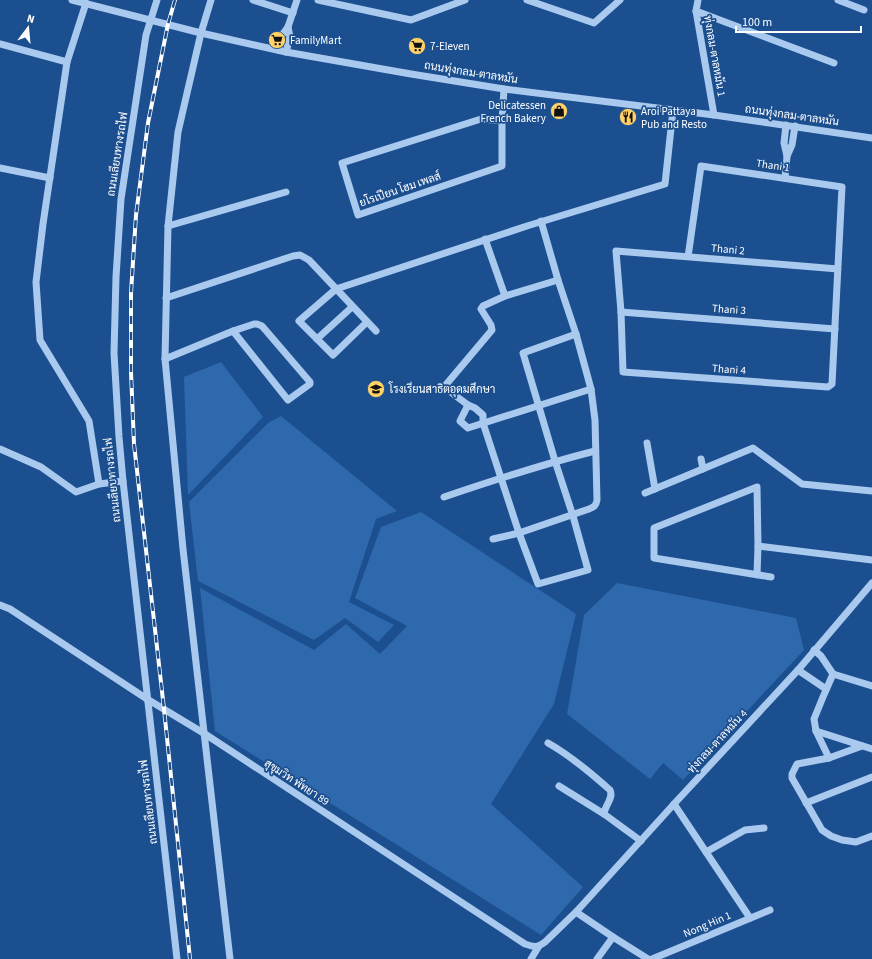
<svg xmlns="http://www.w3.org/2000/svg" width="872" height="959" viewBox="0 0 872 959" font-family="'Source Sans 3',Sarabun,sans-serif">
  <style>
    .green { fill: #2e69ad }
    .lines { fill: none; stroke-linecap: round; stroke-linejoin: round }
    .minor { stroke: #a9c9ee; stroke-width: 7 }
    .rail-casing { stroke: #fff; stroke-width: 4 }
    .rail { stroke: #1b4f8f; stroke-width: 2.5; stroke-dasharray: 8; stroke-linecap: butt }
    .labels { text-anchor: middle; stroke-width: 3.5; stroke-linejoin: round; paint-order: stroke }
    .poi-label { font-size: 11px; fill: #fff; stroke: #1b4f8f; text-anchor: start }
    .street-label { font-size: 11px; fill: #fff; stroke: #1b4f8f }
  </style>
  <rect width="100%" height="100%" fill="#1b4f8f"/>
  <g class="green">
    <path d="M221,362l42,55 -75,78 -4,-118z"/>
    <path d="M281,416l116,95 -21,8 -27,83 45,23 -16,17 -33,-24 -31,22 -116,-59 -9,-79 79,-79z"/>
    <path d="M421,512l155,102 -22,90 -63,100 92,83 -42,48 -326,-204 -15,-143 114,62 32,-26 34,30 27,-28 -52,-28 26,-71z"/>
    <path d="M617,583l179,35 8,32 -121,130 -20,-17 -13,16 -83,-65 17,-99z"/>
  </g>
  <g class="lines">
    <g class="minor">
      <path d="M72,0l129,33 85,19 125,22 93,15 210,26 158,23"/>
      <path d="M157,0l-11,35 -25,164 -5,78 -2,76 5,84 4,44 54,478"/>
      <path d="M211,0l-10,33 -23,99 -10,94 -3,133 18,190 47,410"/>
      <path d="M253,0l40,13"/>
      <path d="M318,0l93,20 54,-20"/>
      <path d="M527,0l67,23 26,-23"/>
      <path d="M698,0l-2,11 18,104"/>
      <path d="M838,0l26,10"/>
      <path d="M86,3l-19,59 -24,162 -7,58 4,58 49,81 10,63 24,-3"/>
      <path d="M696,11l138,52"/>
      <path d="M0,44l67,18"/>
      <path d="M278,50l4,-15 6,-8 9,-27"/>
      <path d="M286,52l4,-15 -2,-10"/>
      <path d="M502,121l-21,-2 -139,44 16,52 144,-49v-45l2,-32"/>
      <path d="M786,125l-2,18 3,13"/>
      <path d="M0,168l50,10"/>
      <path d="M785,178l2,-22 5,-11 3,-19"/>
      <path d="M168,226l118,-34"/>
      <path d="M485,239l20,57"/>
      <path d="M688,257l13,-91 141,21 -10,197 -4,3 -205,-15 -2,-60 -5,-61 222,18"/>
      <path d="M558,280l-53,16 -22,10 -2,3 10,16 1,5 -48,57 24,18 7,3 8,7v8l36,110 19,51 50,-14 -15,-54 -18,-55 -32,-108 53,-19"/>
      <path d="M166,298l127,-42 7,-1 9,5 67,71"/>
      <path d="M621,312l214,17"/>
      <path d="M367,322l-34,33 -34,-34 37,-32 191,-63 138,-42 8,-74"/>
      <path d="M317,339l35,-32"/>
      <path d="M165,359l68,-28 21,-7h3l5,2 48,56v2l-22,16 -55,-69"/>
      <path d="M468,405l-8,16 8,7 123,-39"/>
      <path d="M647,443l8,46"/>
      <path d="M0,449l41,18 35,25 23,-8"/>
      <path d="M701,459l2,10"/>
      <path d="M645,493l108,-45 49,36 70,7"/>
      <path d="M444,497c50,-17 100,-33 151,-46"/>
      <path d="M493,539l26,-6 70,-24c5,-2 7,-3 8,-9l-2,-80 -4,-31 -15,-55 -18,-54 -17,-59"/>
      <path d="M758,546l114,14"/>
      <path d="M757,575l1,-29 -1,-59 -103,41v30l117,19"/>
      <path d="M0,605l10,4 137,90 58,35 320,210c9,3 12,4 20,-2l31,-30 98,-108 124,-134 74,-87"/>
      <path d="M814,650l7,6 12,18 39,12"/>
      <path d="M798,670l28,19"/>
      <path d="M816,731l56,18"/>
      <path d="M548,743c23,13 43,30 62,47 4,8 -5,15 -6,24l37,27"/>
      <path d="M862,746l-33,12 -32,6 -5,10v4l30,52 9,6 11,4 14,2 16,-6"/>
      <path d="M829,758l-13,-27 -2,-12 9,-22 10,-23"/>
      <path d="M559,786l45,28"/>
      <path d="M806,803l66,-26"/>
      <path d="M674,804l76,114"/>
      <path d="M706,852l39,-22 19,-2"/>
      <path d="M576,912l37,25 35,22"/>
      <path d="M531,959l8,-13"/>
      <path d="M597,959l16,-22"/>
      <path d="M652,959l118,-49"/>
    </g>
    <defs>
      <path id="rail" d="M175,0l-7,24 -20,99 -12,92 -5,78v79l3,72 30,265 26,250"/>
    </defs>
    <use href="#rail" class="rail-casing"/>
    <use href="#rail" class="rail"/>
  </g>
  <defs>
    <symbol id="supermarket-disc" viewBox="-11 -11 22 22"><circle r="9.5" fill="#ffd166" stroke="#1b4f8f"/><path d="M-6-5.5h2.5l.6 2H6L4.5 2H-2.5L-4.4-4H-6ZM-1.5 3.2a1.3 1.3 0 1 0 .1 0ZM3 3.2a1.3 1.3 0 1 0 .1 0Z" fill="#111"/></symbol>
    <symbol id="shop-disc" viewBox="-11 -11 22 22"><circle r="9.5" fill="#ffd166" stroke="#1b4f8f"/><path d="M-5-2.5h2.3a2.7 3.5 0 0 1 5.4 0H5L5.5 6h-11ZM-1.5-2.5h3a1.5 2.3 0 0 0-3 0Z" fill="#111"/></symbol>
    <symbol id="restaurant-disc" viewBox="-11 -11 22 22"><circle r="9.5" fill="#ffd166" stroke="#1b4f8f"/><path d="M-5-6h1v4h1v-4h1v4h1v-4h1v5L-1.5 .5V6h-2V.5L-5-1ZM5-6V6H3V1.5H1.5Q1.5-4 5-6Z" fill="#111"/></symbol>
    <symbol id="school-disc" viewBox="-11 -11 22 22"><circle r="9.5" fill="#ffd166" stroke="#1b4f8f"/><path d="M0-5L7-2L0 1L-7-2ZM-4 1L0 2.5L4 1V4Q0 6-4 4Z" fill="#111"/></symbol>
  </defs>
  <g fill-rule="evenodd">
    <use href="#supermarket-disc" x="267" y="30" width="20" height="20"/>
    <use href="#supermarket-disc" x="407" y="36" width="20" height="20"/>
    <use href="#shop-disc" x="549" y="101" width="20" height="20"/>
    <use href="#restaurant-disc" x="618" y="107" width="20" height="20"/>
    <use href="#school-disc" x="366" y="379" width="20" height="20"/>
  </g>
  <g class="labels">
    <g class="poi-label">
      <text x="290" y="44">FamilyMart</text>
      <text x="430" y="50">7-Eleven</text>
      <text x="546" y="109" text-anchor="end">Delicatessen<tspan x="546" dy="13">French Bakery</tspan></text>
      <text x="641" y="115">Aroi Pattaya<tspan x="641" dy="13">Pub and Resto</tspan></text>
      <text x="389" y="393">โรงเรียนสาธิตอุดมศึกษา</text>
    </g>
    <g class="street-label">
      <text transform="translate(715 56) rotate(80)" y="4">ทุ่งกลม-ตาลหมัน 1</text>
      <text transform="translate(471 72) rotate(9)" y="4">ถนนทุ่งกลม-ตาลหมัน</text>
      <text transform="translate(792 115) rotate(8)" y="4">ถนนทุ่งกลม-ตาลหมัน</text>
      <text transform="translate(117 154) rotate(-81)" y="4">ถนนเลียบทางรถไฟ</text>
      <text transform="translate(773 165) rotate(8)" y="4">Thani 1</text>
      <text transform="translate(400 189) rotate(-19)" y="4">ยโรเปียน โฮม เพลส์</text>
      <text transform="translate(728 249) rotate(5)" y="4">Thani 2</text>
      <text transform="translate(729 309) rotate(4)" y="4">Thani 3</text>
      <text transform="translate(729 369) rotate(4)" y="4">Thani 4</text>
      <text transform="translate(112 480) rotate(-96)" y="4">ถนนเลียบทางรถไฟ</text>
      <text transform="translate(717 741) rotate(-47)" y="4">ทุ่งกลม-ตาลหมัน 4</text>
      <text transform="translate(297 782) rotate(33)" y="4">สุขุมวิท พัทยา 89</text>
      <text transform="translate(148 802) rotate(-97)" y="4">ถนนเลียบทางรถไฟ</text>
      <text transform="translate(707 924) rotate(-23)" y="4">Nong Hin 1</text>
    </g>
  </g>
  <g transform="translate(28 28) rotate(16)" stroke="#1b4f8f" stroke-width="3" paint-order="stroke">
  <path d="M0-3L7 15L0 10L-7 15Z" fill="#ffffff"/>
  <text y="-6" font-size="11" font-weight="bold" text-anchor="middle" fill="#ffffff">N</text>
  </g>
  <path d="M736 26v6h125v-6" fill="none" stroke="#ffffff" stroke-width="2"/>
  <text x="742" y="26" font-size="12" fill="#ffffff" stroke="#1b4f8f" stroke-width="3" paint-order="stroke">100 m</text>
</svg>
